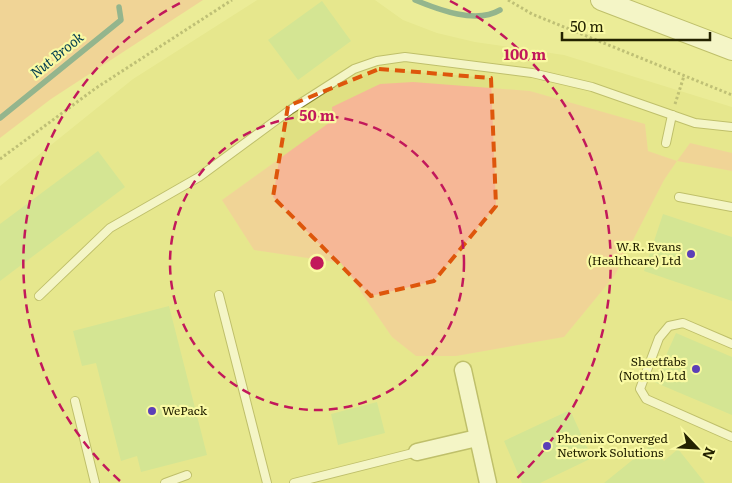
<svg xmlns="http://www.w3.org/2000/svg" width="732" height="483" viewBox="0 0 732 483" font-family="Literata,serif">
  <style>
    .built { fill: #e0e082 }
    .green { fill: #f6b796 }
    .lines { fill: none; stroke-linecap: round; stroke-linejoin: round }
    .stream { stroke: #2b7182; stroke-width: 5.5 }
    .building { fill: #b8db8f }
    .service-casing { stroke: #8a8934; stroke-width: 10 }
    .minor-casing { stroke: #8a8934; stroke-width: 19 }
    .tertiary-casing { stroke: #8a8934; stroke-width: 22 }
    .path { stroke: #89894d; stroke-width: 3; stroke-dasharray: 2.5 2.5; stroke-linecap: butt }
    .service { stroke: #fff; stroke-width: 8 }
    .minor { stroke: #fff; stroke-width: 16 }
    .tertiary { stroke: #fff; stroke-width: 20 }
    .marked { fill: none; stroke: #de560b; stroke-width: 4; stroke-dasharray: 10 6; stroke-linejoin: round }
    .ring { fill: none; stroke: #c2185b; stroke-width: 2.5; stroke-dasharray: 9 6 }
    .poi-dot { fill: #5c3fb7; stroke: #f9f9a3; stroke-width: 2 }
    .labels { text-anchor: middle; stroke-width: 4.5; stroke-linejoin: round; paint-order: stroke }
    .poi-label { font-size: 12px; fill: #232200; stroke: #f9f9a3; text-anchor: end }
    .water-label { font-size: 14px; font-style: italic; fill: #003c50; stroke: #f9f9a3 }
    .centre { fill: #c2185b; stroke: #f9f9a3; stroke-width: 2.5 }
    .ring-label { font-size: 15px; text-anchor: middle; font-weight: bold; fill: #c2185b; stroke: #f9f9a3; stroke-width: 4.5; stroke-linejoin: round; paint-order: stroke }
  </style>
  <rect width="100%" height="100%" fill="#ebec97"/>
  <path class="built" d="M257,0h118l28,20 34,13 38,9 89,13 168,52v376h-732v-297l133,-107z"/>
  <g class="green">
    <path d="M0,0h203l-152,99 -51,39z"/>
    <path d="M413,82l117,9 115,33 3,27 29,10 13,-18 42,10v18l-55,-10 -13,19 -49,95 -51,62 -108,19h-40l-24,-19 -51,-74 -87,-13 -32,-50 111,-80 -1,-13 48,-23z"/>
  </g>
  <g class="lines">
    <g class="stream">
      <path d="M415,0c24,10 61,24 85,10"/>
      <path d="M0,118l121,-98 -2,-13"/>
    </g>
  </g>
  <g class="building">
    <path d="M322,1l29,40 -53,39 -30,-40z"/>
    <path d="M98,151l27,36 -125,94v-57z"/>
    <path d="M663,214l69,23v64l-88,-30z"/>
    <path d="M169,306l38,149 -66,17 -4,-16 -16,5 -25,-98 -14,3 -9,-35z"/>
    <path d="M676,333l56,24v58l-78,-33z"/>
    <path d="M377,402l8,31 -47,12 -7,-31z"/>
    <path d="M570,410l22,48 -52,25h-18l-18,-42z"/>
    <path d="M651,445l13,16 14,-12 27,34h-101z"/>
  </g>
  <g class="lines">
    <defs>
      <g id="service">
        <path d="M666,143l6,-28"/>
        <path d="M679,197l53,10"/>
        <path d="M219,295l48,188"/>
        <path d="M39,296l71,-68 89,-51 91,-67 64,-41 23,-8 28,-4 127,16 60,14 103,36 37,4"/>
        <path d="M732,344l-49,-21 -14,3 -10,12 -19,51 6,10 86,38"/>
        <path d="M75,401l20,82"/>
        <path d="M165,483l22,-8"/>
        <path d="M294,483l123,-31"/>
      </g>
      <g id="minor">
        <path d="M463,370l25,113"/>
        <path d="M417,452l60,-14"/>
      </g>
      <path id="tertiary" d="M601,0l131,50"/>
    </defs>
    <use href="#service" class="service-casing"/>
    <use href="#minor" class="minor-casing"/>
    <use href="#tertiary" class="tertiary-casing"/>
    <g class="path">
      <path d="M508,0l24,14 200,81"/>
      <path d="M675,104l9,-28"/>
      <path d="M0,159l96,-71 136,-88"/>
    </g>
    <use href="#service" class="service"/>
    <use href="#minor" class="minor"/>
    <use href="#tertiary" class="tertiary"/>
  </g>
  <path d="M0 0H732V483H0ZM379,69l112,9 5,128 -62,75 -63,15 -98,-99 15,-91z" fill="#ebec97" fill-opacity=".55" fill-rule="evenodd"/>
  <path class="marked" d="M379,69l112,9 5,128 -62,75 -63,15 -98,-99 15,-91z"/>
  <g class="ring">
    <circle cx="317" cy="263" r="147"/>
    <path d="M120 481A294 294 0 0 1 184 1M450 1A294 294 0 0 1 514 481"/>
  </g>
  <g class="poi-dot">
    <circle cx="691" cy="254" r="5"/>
    <circle cx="696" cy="369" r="5"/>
    <circle cx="152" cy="411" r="5"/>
    <circle cx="547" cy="446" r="5"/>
  </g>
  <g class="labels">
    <g class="poi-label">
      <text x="681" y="251">W.R. Evans<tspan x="681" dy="14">(Healthcare) Ltd</tspan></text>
      <text x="686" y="366">Sheetfabs<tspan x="686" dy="14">(Nottm) Ltd</tspan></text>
      <text x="162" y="415" text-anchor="start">WePack</text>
      <text x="557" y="443" text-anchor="start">Phoenix Converged<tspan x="557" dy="14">Network Solutions</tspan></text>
    </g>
    <g class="water-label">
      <text transform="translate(57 55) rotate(-39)" y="5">Nut Brook</text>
    </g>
  </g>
  <circle cx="317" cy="263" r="8" class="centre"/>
  <g class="ring-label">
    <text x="525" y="60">100 m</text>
    <text x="317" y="121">50 m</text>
  </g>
  <g transform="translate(697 448) rotate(115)" stroke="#f9f9a3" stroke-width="4" paint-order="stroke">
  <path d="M0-4L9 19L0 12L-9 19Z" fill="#232200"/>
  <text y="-8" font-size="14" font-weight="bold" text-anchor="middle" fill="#232200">N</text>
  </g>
  <path d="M562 32v8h148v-8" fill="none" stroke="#232200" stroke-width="2.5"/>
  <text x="570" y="32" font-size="15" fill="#232200" stroke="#f9f9a3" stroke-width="4" paint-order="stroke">50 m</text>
</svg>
